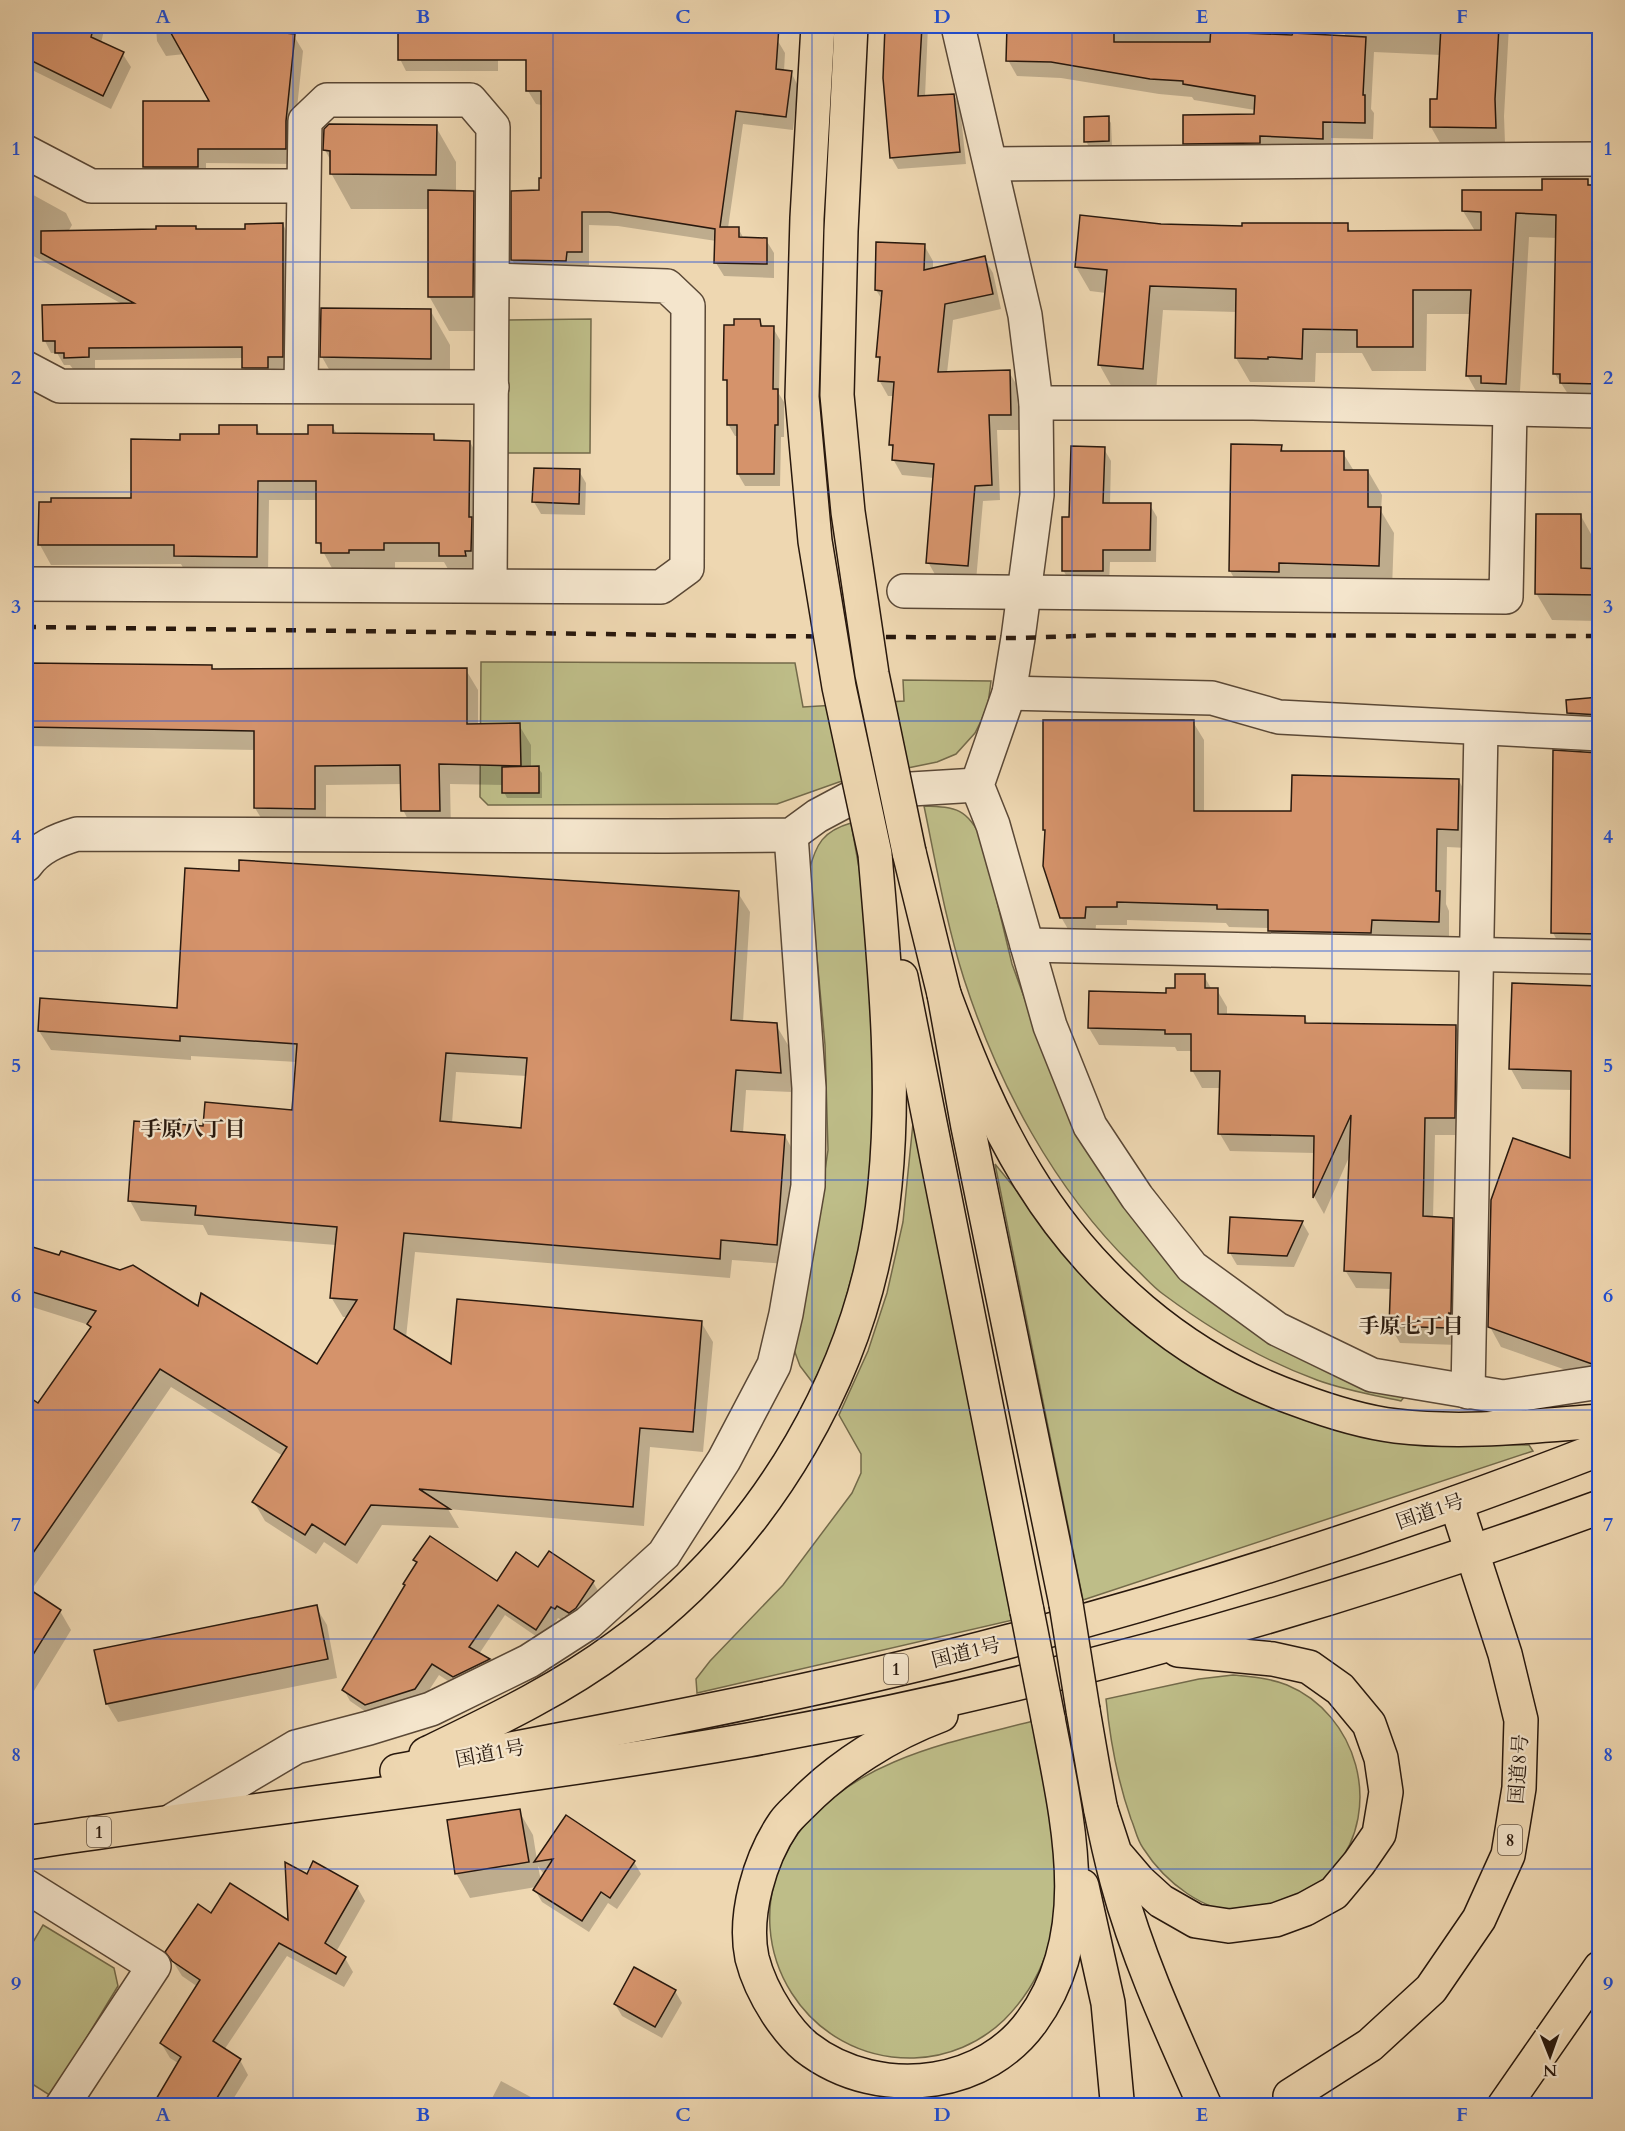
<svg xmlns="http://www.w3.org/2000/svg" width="1625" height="2131" viewBox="0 0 1625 2131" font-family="Cardo,'Noto Serif JP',serif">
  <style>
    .green { fill: #bebd88; stroke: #736a4a; stroke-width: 1.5 }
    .shadow { fill: #0003; fill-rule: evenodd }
    .building { fill: #d5936b; stroke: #28180d; stroke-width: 1.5; fill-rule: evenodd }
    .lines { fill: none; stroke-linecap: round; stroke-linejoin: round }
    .street-casing { stroke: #5a4836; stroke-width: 36 }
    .highway-casing { stroke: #28180d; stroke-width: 36 }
    .street { stroke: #f4e5cc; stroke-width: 33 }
    .highway { stroke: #eed7b1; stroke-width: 33 }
    .rail { stroke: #28180d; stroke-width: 4.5; stroke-dasharray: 10 10; stroke-linecap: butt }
    .highway-bridge-casing { stroke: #28180d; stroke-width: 36; stroke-linecap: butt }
    .highway-bridge { stroke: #eed7b1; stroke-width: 33 }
    .grid { fill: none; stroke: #1d4ed8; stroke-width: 1.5; stroke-opacity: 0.55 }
    .labels { text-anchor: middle; stroke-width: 4.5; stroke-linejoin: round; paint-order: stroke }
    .shield { fill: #f4e5cc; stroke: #655646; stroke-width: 1.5 }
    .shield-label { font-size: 18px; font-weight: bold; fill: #28180d }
    .street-label { font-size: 20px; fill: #28180d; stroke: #f4e5cc }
    .neighbourhood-label { font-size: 21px; font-weight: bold; fill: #28180d; stroke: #f4e5cc }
    .neatline { fill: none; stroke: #1d4ed8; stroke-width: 2 }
    .grid-label { font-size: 20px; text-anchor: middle; font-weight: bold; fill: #1d4ed8 }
  </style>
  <rect width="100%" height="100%" fill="#eed7b1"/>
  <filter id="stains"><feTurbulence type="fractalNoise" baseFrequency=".00333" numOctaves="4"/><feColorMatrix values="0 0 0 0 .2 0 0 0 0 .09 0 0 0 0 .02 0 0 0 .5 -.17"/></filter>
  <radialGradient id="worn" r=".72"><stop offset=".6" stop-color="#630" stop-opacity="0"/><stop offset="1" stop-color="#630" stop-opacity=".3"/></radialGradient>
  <g class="green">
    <path d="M591,319l-1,134h-83v-133z"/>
    <path d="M481,662l314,1 8,44 101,-6 -1,-21 88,1 -3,23 -7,17 -6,12 -19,21 -19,8 -98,20 -62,22 -289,1 -8,-8z"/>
    <path d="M924,806c33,1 43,3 58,33l30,125 27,74 95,175 271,183 -4,5c-28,-6 -57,-11 -84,-21 -55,-20 -107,-51 -154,-86 -11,-8 -20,-19 -30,-28 -79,-77 -135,-182 -169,-287 -18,-56 -28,-115 -40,-173z"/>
    <path d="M851,823l15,84 12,114 -7,185 -36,132 -22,45 -13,-17 -7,-19 25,-129 10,-68 -3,-105 -16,-174c7,-27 14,-40 42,-48z"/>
    <path d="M913,1123l53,255 47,242 -316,73 -1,-14 14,-18 73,-76 69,-92 9,-20v-19l-22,-39 29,-64 19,-58 16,-71z"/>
    <path d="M995,1164l103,126 39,34 295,120 97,1 4,6 -450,149z"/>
    <path d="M1233,1675c18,2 37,3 54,10 70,29 97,123 48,183 -21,24 -41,30 -70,38 -6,2 -12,4 -18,5 -41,5 -83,-30 -104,-63 -6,-8 -8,-20 -12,-29 -14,-40 -21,-79 -25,-120l93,-20z"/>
    <path d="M1033,1721c7,32 17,65 20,98 2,17 2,34 3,50 0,13 3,27 2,40 -1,8 -4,17 -6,25 -8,34 -23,61 -48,86 -24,23 -56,37 -90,38 -106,3 -177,-108 -129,-203 21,-43 66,-75 109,-93 44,-19 93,-29 139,-41z"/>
    <path d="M43,1925l71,43 4,18 -67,110 -25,-16v-126z"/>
  </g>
  <g class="shadow">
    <path d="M26,26h79l-4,17 21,10 9,14 -20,42 -85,-42z"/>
    <path d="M156,26h135l3,10 9,15 -9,86v27l-88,-1v19h-53l-9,-15 68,-64 -27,-49 -19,2 -9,-15z"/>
    <path d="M400,26h98v45h-92l-6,-12z"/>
    <path d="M554,26h215l16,27 -1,18 7,1 7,14 -5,44 -50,-6 -15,104h10l6,11 22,1 8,13v25l-50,-2 -8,-13v-22l-98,-15 -29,-1v40h-15l-1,9 -53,-1 -8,-13 28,-68 2,-12v-75l-6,-1 -8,-13 20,-33z"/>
    <path d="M887,26h41l-3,71 29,-2 6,12 6,57 -68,5 -7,-12 -7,-79z"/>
    <path d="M1009,26h242l-1,9 95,2v-11h164l-5,90 1,27h-65l-9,-16 8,-27 2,-45 -67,-3 -3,57 3,4 -1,26 -42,-1v16l-137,5 -9,-16 70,-28v-5l-61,-10 -2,-3 -33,-3 -98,-16 -44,-2 -9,-16z"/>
    <path d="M1108,118l3,5 1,23 -23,1 -3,-6z"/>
    <path d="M436,127l20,35v30h17l20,35v104h-44l-20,-35 1,-87h-79l-20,-36v-12l-6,-11z"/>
    <path d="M26,191l40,22 6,12 -4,7 179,-1 36,-7 6,13v131l-15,1v10h-24l-7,-12v-9l-148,2v9h-22l-3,-4h-6l-7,-12h-6l-6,-12 79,-36 -98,-53v1z"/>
    <path d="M1600,197v201l-30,-1 -15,-23 3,-136 -29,-1 -10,171 -38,-8 -14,-25 4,-61h-44l-1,57h-54l-10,-18h-46l-1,29h-65l-14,-24 1,-46 -74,-2 -7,82 -43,-3 -14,-25 7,-71 -16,-2 -14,-24 84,-42 84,3 103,-3 4,7 124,-1 -12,-20 95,-13z"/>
    <path d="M924,245l9,16v8l51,-11 9,15 8,36 -48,11 -6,53 62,-1 9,15 1,43h-22l3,70 -17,1 -7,80 -39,-3 -9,-16 6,-84 -32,-3 -9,-16 1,-8 -4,-7 4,-48h-6l-9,-16 2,-17 -4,-7 6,-55 -7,-11z"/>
    <path d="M430,310l20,35v48l-108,-1 -20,-35z"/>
    <path d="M760,321l4,7h9l7,12 -1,54 5,8v35h-3l-1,49h-35l-7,-12 1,-38h-4l-7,-12 1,-38 -4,-7z"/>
    <path d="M332,426l5,8 97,2 3,6h33l11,20 1,109 -30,5 -8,-14h-49v8l-35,-1v3h-26l-16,-30v-42h-49l-1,76 -81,-1 -6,-11 -130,1 -11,-20 92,-46 50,-58 39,-6 35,-8 5,8 49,1z"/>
    <path d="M1281,446l3,6 59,1 11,18h14l14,24 -1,16 13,22 -2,56 -148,6 -14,-24z"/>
    <path d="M1104,449l7,12 -1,43 40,1 7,12 -1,45h-46l-1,21 -39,-1 -7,-12 8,-51z"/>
    <path d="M579,471l7,12 -1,32 -44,-1 -7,-12z"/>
    <path d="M1581,516l15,27v27l4,1v53l-2,-3 -46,-1 -16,-27z"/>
    <path d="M26,664l186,3 2,4 252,-1 12,20v35h41l12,20v23h7l4,5v25h-35l-3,-6v-7l-54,-1 1,46 -37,1 -11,-21 -1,-26 -76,1v43h-59l-12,-20 1,-58 -230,-4z"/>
    <path d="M1600,699v38l-18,-1 -13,-23 -1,-12z"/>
    <path d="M1193,722l11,18v72h88l167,-31 10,18 -2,49 -20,-1 -1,57 3,7v29l-169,9 -11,-21 -40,-1 -3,-4 -99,-3v5h-31l-1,11h-23l-11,-19 -17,-88z"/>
    <path d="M1555,752l45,2v203l-34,-1 -13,-23z"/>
    <path d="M738,893l12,19 -7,110 33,3 12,20 4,47 -46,-2 -3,43 42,3 11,20 -8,108 -56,-4 -2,18 -315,-26 -9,86 47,28 248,-44 12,20 -10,110 -53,-5 -6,79 -196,-17 11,19 -77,-3 -25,39 -33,-22 -8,12 -51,-33 -11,-19 29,-46 -112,-69 -141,205 30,19 11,19 -45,74v-307l12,8 54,-77 -3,-3 -63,-20v-58l173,61 119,59 30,-50h-5l-12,-20 5,-52 -128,-10 -5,-10 -62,-4 -11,-20 74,-73 89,-17 4,-49 -106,-6v4l-140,-10 -12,-19 139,-22zM456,1072l71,4 -4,53 -71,-6z"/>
    <path d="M1204,976l8,14h5l10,17v9l78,2 3,6 148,3 10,17 -2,91h-29l-2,83 19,1 10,17 -4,109 -58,-2 -10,-17 2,-37 -36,-1 -11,-18 5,-115 -26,59 -9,-16v-45l-85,-2 -10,-17 1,-46h-19l-10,-18v-19h-15l-2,-4 -76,-2 -10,-17 78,-34z"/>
    <path d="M1513,984l87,4v394l-99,-35 -11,-20 82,-167 1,-70 -51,-1 -11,-20z"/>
    <path d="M1302,1222l7,12 -15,33 -57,-2 -7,-12z"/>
    <path d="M415,1560l83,23 40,-14 55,13 7,12 -24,30 -12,-8 -2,4 -4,-2 -15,23 -38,-26 -26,39 10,6 7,11 -36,18 -21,-14 -17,26 -50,15 -22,-15 -6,-11 74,-126z"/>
    <path d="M316,1607l11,18 10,53 -219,44 -11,-18 -11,-53z"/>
    <path d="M519,1811l14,24 4,25 29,-43 68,45 7,12 -24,35 -9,-6 -19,29 -47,-30 -7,-12 1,-3 -66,11 -14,-25zM538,1866l5,7h3l-5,8z"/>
    <path d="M307,1876l50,11 8,14 -29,51 9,6 8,14 -9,15 -57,-31 -63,94 16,10 8,15 -16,26 3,5h-77l20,-43 -8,-5 -9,-15 37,-56 -16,-11 -15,-24 45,-37 78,8z"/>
    <path d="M675,1991l7,12 -20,35 -40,-22 -7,-12z"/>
    <path d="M1600,2039v24l-8,-12z"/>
    <path d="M501,2081l39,21 2,4h-54z"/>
    <path d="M1600,2094v12h-8z"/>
    <path d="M276,2101l9,5h-12z"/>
  </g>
  <g class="building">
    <path d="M26,26h68l-3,11 33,15 -21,44 -77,-38z"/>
    <path d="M167,26h46l82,8 -9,87v28h-88v18h-55v-66h66z"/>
    <path d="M458,26h321l-3,43 16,2 -6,46 -50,-6 -16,116h19v10l28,1v26l-53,-1 1,-34 -106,-17h-27v40h-15l-1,9 -55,-1v-69l28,-1v-12h2v-87h-15v-31h-128v-30h60z"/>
    <path d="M885,26h37l-4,70 36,-2 6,58 -70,6 -7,-80z"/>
    <path d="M1007,26h107v16h96l1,-16h31v7l50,2 1,-2 73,4 -3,58h2v28l-42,-1v17l-63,-3v7l-77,1v-29l71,-1 1,-18 -72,-12v-3l-33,-2 -99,-17 -45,-1z"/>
    <path d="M1441,26h58l-4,73 1,29 -66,-1v-28h7z"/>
    <path d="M1109,116v25l-25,1v-25z"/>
    <path d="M329,124l108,1 -1,50 -106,-1v-23l-7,-1 1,-21z"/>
    <path d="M1542,179h46v6h11v199l-39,-1v-9h-7l3,-159 -40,-2 -10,171 -25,-1v-7h-15l5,-86h-58v57h-56v-17l-54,-1 -1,30 -34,-2v2l-33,-1 1,-69 -86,-3 -7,83 -45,-4 9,-95 -32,-3 5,-52 81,9 81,2v-3h106v8l133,-1v-18l-19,-1v-21h80z"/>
    <path d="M428,190l46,1 -1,106h-45z"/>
    <path d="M283,223v134h-15v11h-26v-21l-153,1v9l-25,1v-5h-9v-12h-12l-1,-36 92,-2 -93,-50v-22l115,-2v-3h40v3h49v-5z"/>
    <path d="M876,242l49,2 -1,26 61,-14 8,38 -48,10 -7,68 72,-2 1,45h-22l3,70 -17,1 -7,80 -42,-3 8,-99 -42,-4 1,-15h-4l5,-63 -16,-1 2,-24h-4l6,-66 -7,-1z"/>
    <path d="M321,308l110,1v50l-111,-2z"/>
    <path d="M734,319h26l1,7h13l-1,63h5v36h-3l-1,49h-37v-49h-10v-45h-4l1,-55h10z"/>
    <path d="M219,425h38v9h51v-9h25v8l101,1v6l36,1 -1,76h3l-1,34h-6l1,5h-27v-13h-55v7h-35v3h-28v-10h-5v-62h-58l-1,76 -83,-1v-11h-136l1,-43h12v-4h80v-59l49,1v-6h39z"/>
    <path d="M1231,444l51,1 -1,6h63v19h24v37h13l-2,59 -100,-3v9l-50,-1z"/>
    <path d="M1071,446l34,1 -2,56h48l-1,47h-47v21h-41v-54h7z"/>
    <path d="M534,468l46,1 -1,35 -47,-2z"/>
    <path d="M1536,514h45v54l18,1v26l-64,-1z"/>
    <path d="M26,663l186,2v4l255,-1v56l53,-1 1,43 -82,-2 1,47h-39l-1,-46 -85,1v43l-61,-1v-77l-228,-4z"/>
    <path d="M1599,697v18l-32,-2 -1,-13z"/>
    <path d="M1043,720h151v91h97l1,-36 167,4 -1,51 -21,-1 -1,62h4l-1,31 -67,-2 -1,13 -103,-2v-21l-51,-1v-4l-100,-3v5h-31l-1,11h-25l-17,-52 2,-36h-2z"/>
    <path d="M1553,750l46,3v181l-48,-1z"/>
    <path d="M539,766v27h-37v-26z"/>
    <path d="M239,860l500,31 -8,129 46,3 4,50 -45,-3 -5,61 54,4 -8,110 -56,-5 -1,19 -316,-26 -10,96 57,35 6,-65 245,22 -9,111 -53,-4 -7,79 -214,-18 31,20 -79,-4 -26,40 -33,-21 -7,11 -53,-33 35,-55 -127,-78 -134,194v-168l12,8 53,-76 -4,-3 9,-13 -70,-21v-45l33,10 2,-4 59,19 13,-5 65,41 3,-13 116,71 40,-64 -27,-2 7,-71 -142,-12 1,-9 -68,-5 6,-80 69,5 2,-24 87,8 5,-66 -117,-8v5l-142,-10 2,-33 137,10 8,-140 54,3zM446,1053l81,5 -6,70 -81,-7z"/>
    <path d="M1175,974h30v14h13v26l87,2v7l151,2 -1,93h-30l-2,98 30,2 -2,96 -2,-1 -1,15 -59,-2 2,-53 -47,-2 7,-156 -38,83 1,-62 -96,-2 2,-63h-29v-37h-26v-4l-77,-2 1,-37 77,2v-5h9z"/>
    <path d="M1512,983l87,3v378h-7l-104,-37 3,-127 22,-62 57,20 1,-87 -62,-2z"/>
    <path d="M1230,1217l73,4 -16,35 -59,-3z"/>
    <path d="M430,1536l67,45 19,-29 22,15 11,-16 45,30 -18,27 -7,5 -12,-7 -2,3 -4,-2 -15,23 -38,-25 -29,42 21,12 -37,18 -21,-13 -17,25 -50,16 -23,-15 63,-105 -2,-1 14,-22 -4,-2z"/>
    <path d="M26,1587l35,23 -35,56z"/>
    <path d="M317,1605l11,54 -222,45 -12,-54z"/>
    <path d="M520,1809l9,53 -74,12 -8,-54z"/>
    <path d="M566,1815l69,46 -25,37 -9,-6 -19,29 -49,-31 20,-31 -19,3z"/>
    <path d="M313,1861l45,25 -33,57 21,14 -10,17 -57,-31 -66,98 28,18 -29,47h-60l29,-49 -21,-14 40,-63 -28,-19 -7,-9 33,-48 13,9 19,-30 58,37 -3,-58 22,12z"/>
    <path d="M634,1967l42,23 -21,37 -41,-23z"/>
  </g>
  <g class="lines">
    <defs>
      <g id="street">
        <path d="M958,26l67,289 11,88 1,92 -19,143 -9,55 -32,92 16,40 57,201 40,100 47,71 55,70 85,62 95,46 131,22 97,-15"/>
        <path d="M26,152l65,34h212"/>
        <path d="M991,164l609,-5"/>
        <path d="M26,368l34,18 432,1"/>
        <path d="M301,386l4,-265 22,-21h143l23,27 -3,458"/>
        <path d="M1036,403h217l347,8"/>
        <path d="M26,584l635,3 26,-19 1,-262 -21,-20 -174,-6"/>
        <path d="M904,591l602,6 4,-187"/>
        <path d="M1009,693l203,5 67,19 321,17"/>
        <path d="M26,865c12,-17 31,-25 51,-31l588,2 126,-1 26,-19 45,-24 115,-7"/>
        <path d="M1027,945l573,12"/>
        <path d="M1468,1392l13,-663"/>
        <path d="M173,1820l123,-73 73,-19 62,-19 98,-48 59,-38 76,-69 60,-94 50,-95 12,-51 22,-128 1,-98 -18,-253"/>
        <path d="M26,1886l128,80 -92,140"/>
      </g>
      <g id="highway">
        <path d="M909,852l35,142 24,133 98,477"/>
        <path d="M901,977l126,634"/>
        <path d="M944,994c23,62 48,124 83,181 62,102 156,184 269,224 32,12 66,23 100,27 68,8 136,0 204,-5"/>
        <path d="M1083,1710c10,57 19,115 34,171 21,78 55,151 88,225"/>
        <path d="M941,1715c-51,19 -102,51 -140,90 -5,5 -12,11 -17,18 -24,35 -41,92 -32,135 5,20 14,38 25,55 8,12 18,25 29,34 37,29 85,39 129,32 39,-6 74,-26 97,-58 65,-89 35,-203 16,-303"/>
        <path d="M426,1754c66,-32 134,-64 193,-108 147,-106 249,-279 266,-461 11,-110 -1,-222 -10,-331"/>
        <path d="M397,1771c205,-40 411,-76 613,-130 200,-53 397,-117 590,-192"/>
        <path d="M1101,1810l14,43 24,28 22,20 35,20 33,5 46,-6 30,-11 29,-16 25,-30 20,-29 7,-42 -5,-34 -12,-34 -29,-35 -31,-22 -36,-8 -95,-9"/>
        <path d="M26,1843c240,-37 482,-61 722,-103 290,-52 575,-132 852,-233"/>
        <path d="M1082,1886l26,117 9,97 -1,6"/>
        <path d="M1290,2096l80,-51 61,-56 48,-70 29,-64 11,-67 2,-68 -16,-66 -49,-151"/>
        <path d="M1504,2106l96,-138"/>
      </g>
    </defs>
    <use href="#street" class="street-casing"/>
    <use href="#highway" class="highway-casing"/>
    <use href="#street" class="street"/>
    <use href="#highway" class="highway"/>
    <path class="rail" d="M26,627l737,9 255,2 89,-3 493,1"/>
    <defs>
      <g id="highway-bridge">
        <path d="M818,26l-11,192 -5,179 13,144 24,146 36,167"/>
        <path d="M851,26l-10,205 -4,164 11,117 24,162 37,178"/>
        <path d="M1066,1604l17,106"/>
        <path d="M1027,1611l21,107"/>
      </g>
    </defs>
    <use href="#highway-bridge" class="highway-bridge-casing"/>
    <use href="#highway-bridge" class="highway-bridge"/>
  </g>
  <path class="grid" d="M293,26v2080M553,26v2080M812,26v2080M1072,26v2080M1332,26v2080M26,262h1574M26,492h1574M26,721h1574M26,951h1574M26,1180h1574M26,1410h1574M26,1639h1574M26,1869h1574"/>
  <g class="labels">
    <g class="shield">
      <rect x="884" y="1654" width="24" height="30" rx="4.5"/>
      <rect x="87" y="1817" width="24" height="30" rx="4.5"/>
      <rect x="1498" y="1825" width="24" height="30" rx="4.5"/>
    </g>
    <g class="shield-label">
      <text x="896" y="1675">1</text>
      <text x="99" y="1838">1</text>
      <text x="1510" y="1846">8</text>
    </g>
    <g class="street-label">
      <text transform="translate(1430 1511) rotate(-19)" y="7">国道1号</text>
      <text transform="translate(966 1652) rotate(-14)" y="7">国道1号</text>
      <text transform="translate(490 1753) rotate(-11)" y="7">国道1号</text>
      <text transform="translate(1518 1769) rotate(-86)" y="7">国道8号</text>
    </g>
    <g class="neighbourhood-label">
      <text x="193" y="1136">手原八丁目</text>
      <text x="1411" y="1333">手原七丁目</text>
    </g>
  </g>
  <rect width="1625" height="2131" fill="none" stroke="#eed7b1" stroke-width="66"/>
  <g transform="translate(1550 2056) rotate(179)" stroke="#f4e5cc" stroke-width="4.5" paint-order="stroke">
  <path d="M0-4.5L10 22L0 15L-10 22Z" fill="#28180d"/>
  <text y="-9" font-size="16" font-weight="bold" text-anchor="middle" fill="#28180d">N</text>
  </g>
  <rect x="33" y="33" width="1559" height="2065" class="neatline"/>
  <g class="grid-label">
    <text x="163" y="23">A</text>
    <text x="423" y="23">B</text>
    <text x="683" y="23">C</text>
    <text x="942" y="23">D</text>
    <text x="1202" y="23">E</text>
    <text x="1462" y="23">F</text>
    <text x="16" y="155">1</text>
    <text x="1608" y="155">1</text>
    <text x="16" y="384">2</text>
    <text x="1608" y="384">2</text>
    <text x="16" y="613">3</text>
    <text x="1608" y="613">3</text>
    <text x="16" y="843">4</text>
    <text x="1608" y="843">4</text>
    <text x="16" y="1072">5</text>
    <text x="1608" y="1072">5</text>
    <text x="16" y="1302">6</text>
    <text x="1608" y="1302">6</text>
    <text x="16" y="1531">7</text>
    <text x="1608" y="1531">7</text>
    <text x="16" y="1761">8</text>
    <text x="1608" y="1761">8</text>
    <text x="16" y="1990">9</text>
    <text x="1608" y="1990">9</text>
    <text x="163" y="2121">A</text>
    <text x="423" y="2121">B</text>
    <text x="683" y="2121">C</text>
    <text x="942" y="2121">D</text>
    <text x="1202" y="2121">E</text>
    <text x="1462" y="2121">F</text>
  </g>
  <rect width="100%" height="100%" filter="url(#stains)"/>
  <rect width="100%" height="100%" fill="url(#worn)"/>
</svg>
